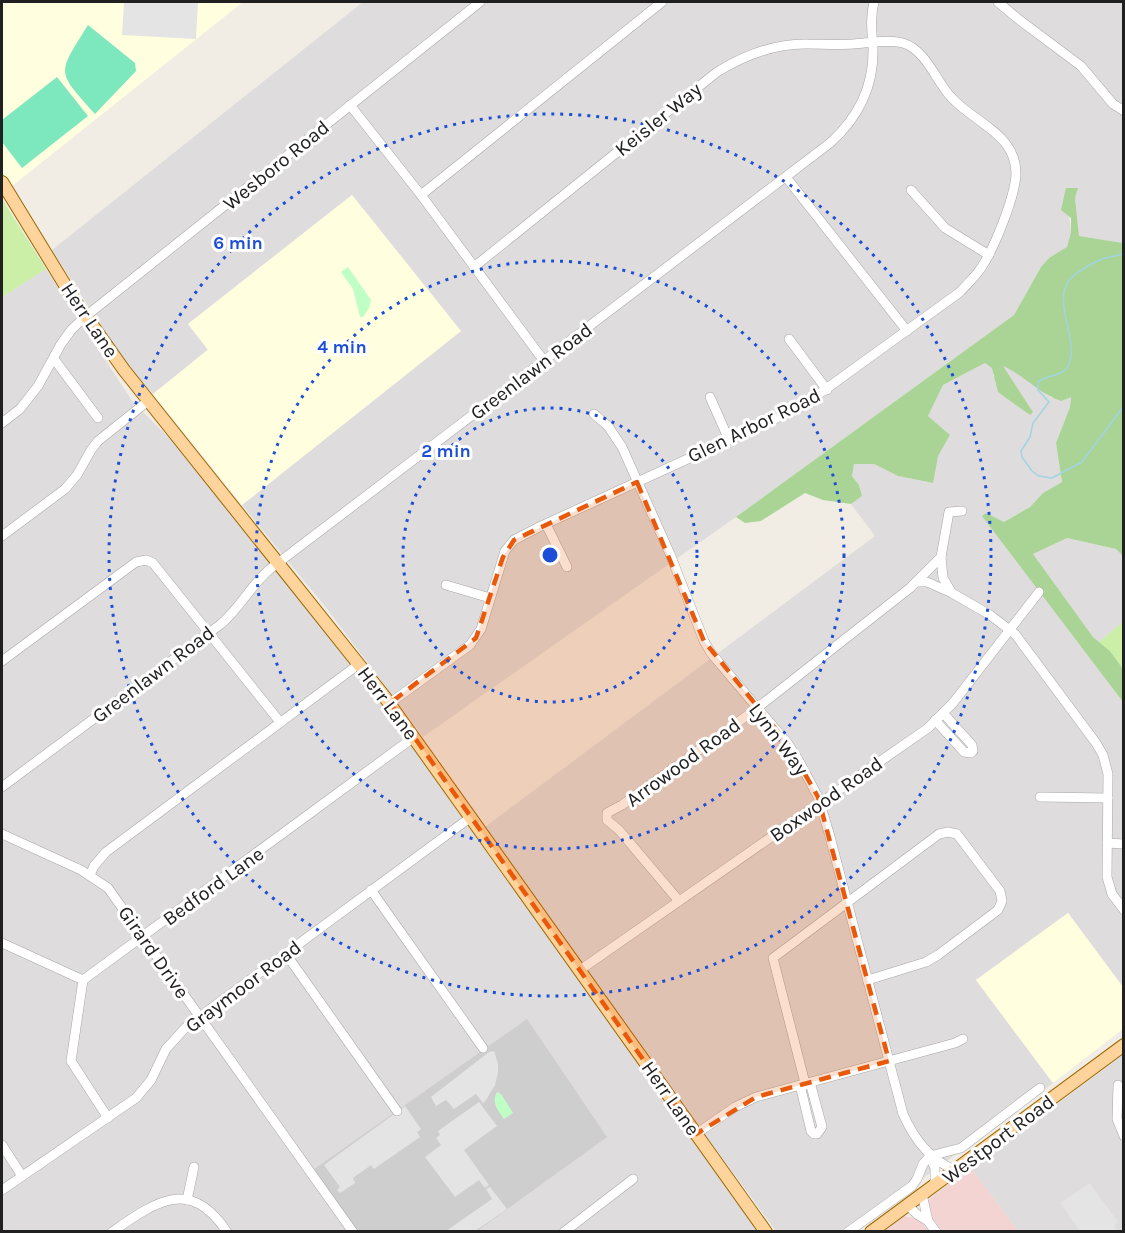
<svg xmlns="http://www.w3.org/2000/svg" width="1125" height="1233" viewBox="0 0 1125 1233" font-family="Karla,sans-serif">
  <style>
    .residential { fill: #dedcdc }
    .commercial { fill: #f3d4d3 }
    .education { fill: #ffffe0 }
    .religious { fill: #cecece }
    .grass { fill: #cbefa7 }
    .forest { fill: #a9d496 }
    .park { fill: #bffec4 }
    .pitch { fill: #7de7bd }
    .parking { fill: #e4e4e4 }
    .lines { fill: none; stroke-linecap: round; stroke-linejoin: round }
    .stream { stroke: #a2d4e2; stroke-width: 1.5 }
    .minor-casing { stroke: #a7a7a7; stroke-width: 10 }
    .major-casing { stroke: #9b6800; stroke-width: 14 }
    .minor { stroke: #fff; stroke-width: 9 }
    .major { stroke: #ffd49c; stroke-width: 12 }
    .marked { fill: #e8590c; fill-opacity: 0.2; stroke: #e8590c; stroke-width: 4.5; stroke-dasharray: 12 8; stroke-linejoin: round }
    .ring { fill: none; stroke: #1d4ed8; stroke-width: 3; stroke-dasharray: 3 6 }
    .labels { text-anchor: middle; stroke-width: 6; stroke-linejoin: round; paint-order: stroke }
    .street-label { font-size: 20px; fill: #202020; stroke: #fff }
    .centre { fill: #1d4ed8; stroke: #fff; stroke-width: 3 }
    .ring-label { font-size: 18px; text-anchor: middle; font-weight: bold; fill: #1d4ed8; stroke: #fff; stroke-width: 6; stroke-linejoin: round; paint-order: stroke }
  </style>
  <rect width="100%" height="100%" fill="#f1ede5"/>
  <g class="residential">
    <path d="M363,2h760v241l-44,-7 -4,-38 -9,-10 5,44 -4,16 -18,10 -8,9 -27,48 -278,202 -313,220 -95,-127 -86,-105 219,-174 -109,-136 -164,129 20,25 -55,45 -23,-24 -78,-120z"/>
    <path d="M46,269l86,132 59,59 187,238 384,533h-289l-159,-61 44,61 -356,1v-935z"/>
    <path d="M985,363l8,5v8l36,39 4,-3 -31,-47 14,6 35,27 20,-1 -1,10 -14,36 6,39 -19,11 -13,14 -26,15 -17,-8 -4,2 140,186v285l-55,-74 -92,67 77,103 -202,148h-75l-156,-212 -135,-192 390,-291 -24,-32 11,-8 -3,-11 -7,-9 2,-12h20l24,12 34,7 6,-27 12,-21 -22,-19 15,-31z"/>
    <path d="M1067,538l49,11 7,7v66l-24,20 -6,-5 -60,-83z"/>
    <path d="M1123,1055v176h-105l-47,-63z"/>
  </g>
  <g class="commercial">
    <path d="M971,1168l47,63h-76l-13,-17 -2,-10 3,-6z"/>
    <path d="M904,1216l15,3 11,13h-46z"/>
  </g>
  <g class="education">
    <path d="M2,2h241l-236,188 -5,-8z"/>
    <path d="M352,195l109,136 -219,174 -89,-111 55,-44 -20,-26z"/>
    <path d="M1068,913l55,74v42l-70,54 -77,-103z"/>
  </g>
  <path class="religious" d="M527,1019l80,118 -130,94h-119l-45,-61z"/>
  <g class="grass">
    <path d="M2,199l44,70 -44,28z"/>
    <path d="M1123,622v47l-13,-18 -11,-9z"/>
  </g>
  <path class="forest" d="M1066,188h12l-3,10 4,38 44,7v313l-7,-7 -49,-11 -34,16 60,83 17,14 13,18v33l-141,-186 4,-3 18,9 26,-15 13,-14 19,-11 -6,-39 14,-36 1,-10 -10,4c-22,-7 -37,-26 -58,-35l30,46 -3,3 -32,-23 -6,-24 -7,-5 -42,22 -15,31 22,19 -12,21 -5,27 -35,-7 -24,-12h-20l-2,12 7,9 3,11 -11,8 -28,-4 -18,-7 -44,28 -16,2 -9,-6 278,-202 27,-48 8,-9 18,-11 4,-15v-14l-10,-8z"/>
  <g class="park">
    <path d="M348,267l23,33 -2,8 -6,9h-3l-7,-28 -12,-17z"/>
    <path d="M497,1092l4,2 12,19 -9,6c-6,-9 -13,-16 -7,-27z"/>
  </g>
  <g class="pitch">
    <path d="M88,25l47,38 1,8 -41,43c-39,-44 -38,-39 -7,-89z"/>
    <path d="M57,77l31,39 -66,52 -20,-26v-22z"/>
  </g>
  <g class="parking">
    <path d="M124,2h74l-2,37 -74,-4z"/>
    <path d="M494,1051l4,13v8l-3,13 -9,15 -3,3 -7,-9 -22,15 -8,-9 -10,6 -5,-9 58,-45z"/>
    <path d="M479,1102l18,24 -33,24 25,35 -4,3 -6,-8 -24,17 -30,-40 16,-12 -5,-7 4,-3 -2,-4z"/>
    <path d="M405,1106l16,23 -4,3 3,5 -46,32 -3,-4 -18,13 2,5 -15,10 -3,-3 3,-3 -16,-22z"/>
    <path d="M1090,1183l28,39 -4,3 3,4 -3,2h-34l-20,-28z"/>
    <path d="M490,1187l17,22 -32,22h-29l46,-32 -6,-10z"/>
  </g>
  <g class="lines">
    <path class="stream" d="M1124,253c-6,3 -12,3 -18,5 -11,3 -28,13 -36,21 -20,24 14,68 -4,90 -7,8 -21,6 -28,13v8l11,12 -16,21 -3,14 -9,14 1,6 10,14 7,5 13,2 30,-16 42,-56"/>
    <defs>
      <g id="minor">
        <path d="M998,2l19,16 64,48 32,38 11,7"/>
        <path d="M350,105l71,90 123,166"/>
        <path d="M786,177l121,154"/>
        <path d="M911,190l34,38 44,27"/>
        <path d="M421,195l241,-193"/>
        <path d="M789,339l38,51"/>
        <path d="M54,359l44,59"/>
        <path d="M710,397l19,43"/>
        <path d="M594,414l14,12 14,21 48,107 34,87 7,12 77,91 11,17 19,36 11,36 74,281c11,25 27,46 52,56"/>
        <path d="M2,423l18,-14 18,-23 23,-42 11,-15 14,-13 394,-314"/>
        <path d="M546,524l21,43"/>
        <path d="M2,536l63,-47 12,-14 14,-25 7,-9 50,-40"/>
        <path d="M941,557l2,21 9,15"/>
        <path d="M916,582h11l25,11 38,22 25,19 81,109 7,12 5,19 -1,103 5,17 12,16"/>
        <path d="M446,585l44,13"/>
        <path d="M2,661l134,-99 10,-2 7,3 127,159"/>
        <path d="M390,703l80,-58 11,-16 24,-78 9,-11 25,-13 262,-120 159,-115c7,-8 15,-15 21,-24 13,-19 34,-71 35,-94 0,-11 -3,-21 -10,-30 -12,-17 -39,-29 -55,-47 -15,-16 -25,-47 -48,-54 -15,-4 -34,0 -50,1 -15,1 -30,0 -45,0 -33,-1 -63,11 -91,28l-243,195"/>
        <path d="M935,720l29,32 7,1 2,-2 -1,-6 -29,-32"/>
        <path d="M2,787l219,-163c19,-16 30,-39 49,-55l560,-426c28,-25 44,-57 43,-95 -1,-16 -3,-30 1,-46"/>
        <path d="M1040,797l68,1"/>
        <path d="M2,834l79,36 27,18 245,344"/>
        <path d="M1107,843l17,1"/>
        <path d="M90,875l4,-9 12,-14 253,-188"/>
        <path d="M371,890l112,158"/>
        <path d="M679,901l-60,-71 -12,-10v-7l15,-8 130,-93 158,-124 31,-31 8,-45 13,-1"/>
        <path d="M2,943l81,37 331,-243"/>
        <path d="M286,954l111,157"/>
        <path d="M580,970l348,-242 25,-25 86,-111"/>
        <path d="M83,980l-12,81 37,57"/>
        <path d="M805,1083l-32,-125 166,-124 9,-2 9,2 43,57 2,10 -4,9 -60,45 -12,7 -58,18"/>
        <path d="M805,1083l6,3 11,41 -5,7h-3l-3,-3 -10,-42z"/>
        <path d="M1118,1085l-1,34 7,17"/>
        <path d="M696,1134l39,-27 21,-10 199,-54 8,-4"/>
        <path d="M2,1145l20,31"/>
        <path d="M931,1159l4,9v17"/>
        <path d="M2,1190l134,-92 15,-18 15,-31 20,-22 285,-210"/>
        <path d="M922,1194l6,27 8,11"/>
        <path d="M187,1200l7,-33"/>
        <path d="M907,1205l11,10 10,6"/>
        <path d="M112,1232c43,-30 78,-56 115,0"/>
        <path d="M564,1232l69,-53"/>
        <path d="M848,1232l64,-46 5,-7 6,-15 7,-8 31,-8 79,-60"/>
      </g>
      <g id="major">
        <path d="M2,182l71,116 51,72 260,326 382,536"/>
        <path d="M871,1232l253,-187"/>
      </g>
    </defs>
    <use href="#minor" class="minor-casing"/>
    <use href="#major" class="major-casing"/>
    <use href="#minor" class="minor"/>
    <use href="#major" class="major"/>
  </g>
  <path class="marked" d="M637,482l67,159 84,103 30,53 71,264 -133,36 -60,37 -306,-431 86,-65 27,-81 11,-17z"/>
  <g class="ring">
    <circle cx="550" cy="555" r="147"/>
    <circle cx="550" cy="555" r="294"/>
    <circle cx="550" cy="555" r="441"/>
  </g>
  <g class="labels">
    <g class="street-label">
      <text transform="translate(658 119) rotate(-39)" y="7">Keisler Way</text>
      <text transform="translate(276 165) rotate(-39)" y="7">Wesboro Road</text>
      <text transform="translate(90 320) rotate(56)" y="7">Herr Lane</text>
      <text transform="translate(531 371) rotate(-37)" y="7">Greenlawn Road</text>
      <text transform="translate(754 425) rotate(-26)" y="7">Glen Arbor Road</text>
      <text transform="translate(153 674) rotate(-37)" y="7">Greenlawn Road</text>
      <text transform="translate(388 703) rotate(53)" y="7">Herr Lane</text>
      <text transform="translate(779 739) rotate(53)" y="7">Lynn Way</text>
      <text transform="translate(683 762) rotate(-36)" y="7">Arrowood Road</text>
      <text transform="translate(826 799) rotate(-35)" y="7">Boxwood Road</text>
      <text transform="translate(213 886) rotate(-36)" y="7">Bedford Lane</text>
      <text transform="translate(154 952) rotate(55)" y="7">Girard Drive</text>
      <text transform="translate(243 986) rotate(-37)" y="7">Graymoor Road</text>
      <text transform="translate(671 1098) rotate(55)" y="7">Herr Lane</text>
      <text transform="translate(998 1139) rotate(-37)" y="7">Westport Road</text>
    </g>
  </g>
  <circle cx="550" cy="555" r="9" class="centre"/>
  <g class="ring-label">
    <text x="238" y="249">6 min</text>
    <text x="342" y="353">4 min</text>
    <text x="446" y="457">2 min</text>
  </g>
  <rect width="1125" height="1233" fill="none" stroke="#202020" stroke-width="6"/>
</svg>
